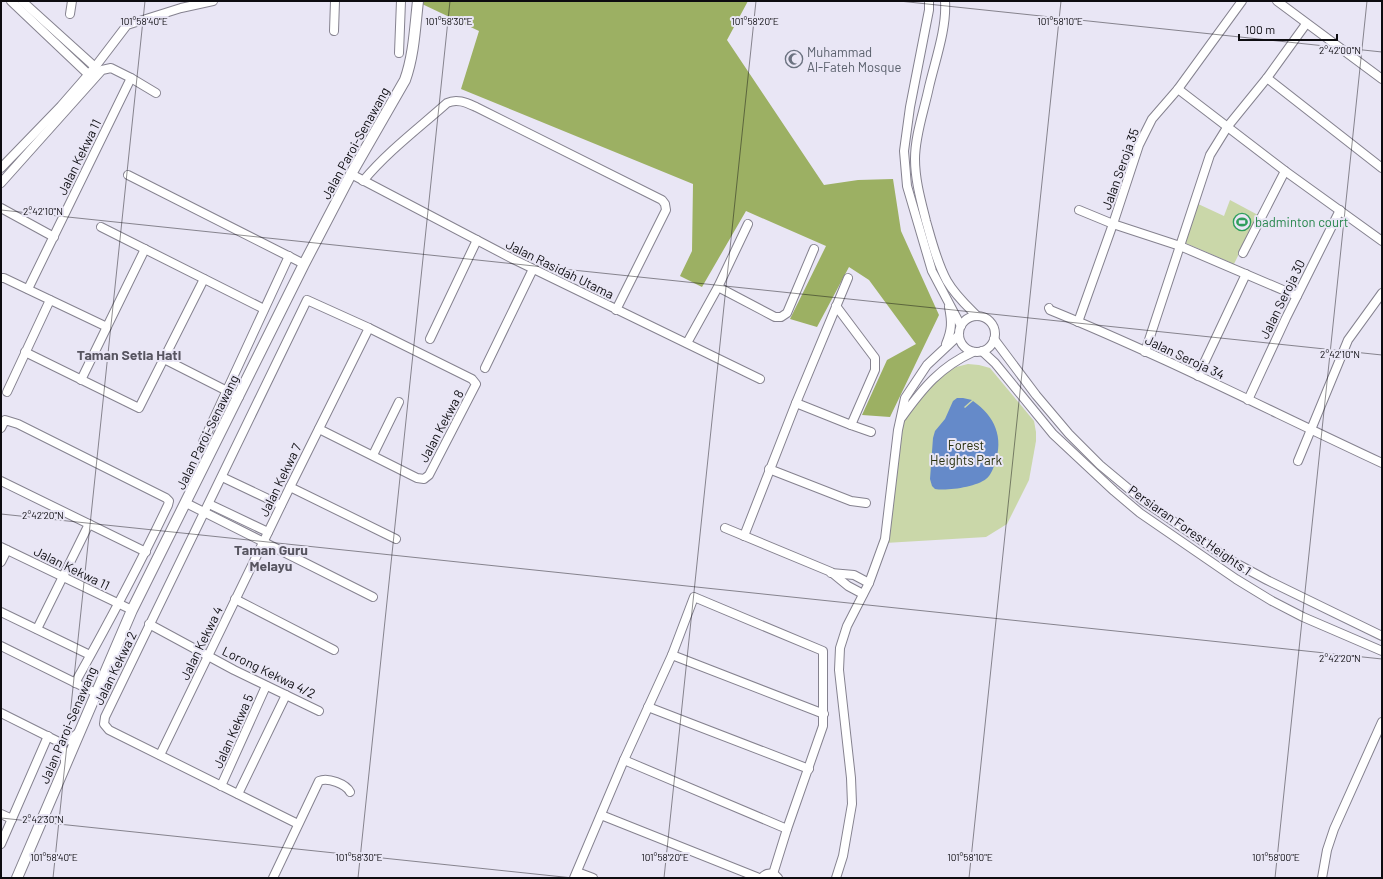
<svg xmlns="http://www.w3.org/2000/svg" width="1383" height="879" viewBox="0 0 1383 879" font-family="Barlow,sans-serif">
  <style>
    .green { fill: #cad7a9 }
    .forest { fill: #9cb063 }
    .water { fill: #658ac9 }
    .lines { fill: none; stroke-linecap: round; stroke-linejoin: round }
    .minor-casing { stroke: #85828f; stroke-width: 10 }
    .major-casing { stroke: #85828f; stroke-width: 12 }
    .minor { stroke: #fff; stroke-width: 8 }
    .major { stroke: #fff; stroke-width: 10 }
    .ticks { fill: none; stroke: #0d0c10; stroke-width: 1; stroke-opacity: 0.45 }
    .labels { text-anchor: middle; stroke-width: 4; stroke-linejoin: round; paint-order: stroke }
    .worship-label { font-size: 13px; fill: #5b616d; stroke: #e9e6f5; text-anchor: start }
    .street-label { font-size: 13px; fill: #0d0c10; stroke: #e9e6f5 }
    .leisure-label { font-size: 13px; fill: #27864d; stroke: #e9e6f5; text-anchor: start }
    .park-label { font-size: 13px; fill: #28300e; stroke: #e9e6f5 }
    .neighbourhood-label { font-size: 14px; font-weight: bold; fill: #575560; stroke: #e9e6f5 }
    .ticks-label { font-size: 10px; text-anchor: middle; fill: #0d0c10; stroke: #e9e6f5; stroke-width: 4; stroke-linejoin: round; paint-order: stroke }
  </style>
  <rect width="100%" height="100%" fill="#e9e6f5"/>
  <g class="green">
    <path d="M1230,200l28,15 -24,49 -51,-22 13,-39 28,13z"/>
    <path d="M968,364l11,1 11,3 44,53 2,11v9l-7,39 -22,44 -21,13 -101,6 19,-123 21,-28 12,-13 19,-12z"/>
  </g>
  <path class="forest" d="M423,1h325l-21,39 97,145 34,-5 35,-1 8,52 38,84 -49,102 -28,-2 25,-55 29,-16 -47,-64 -20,-13 -32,60 -27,-8 36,-73 -80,-35 -44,76 -22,-11 12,-25 1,-67 -232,-95 18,-58 -57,-27z"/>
  <path class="water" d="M957,398h6l9,2 -8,7 1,1 8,-7c22,15 31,37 22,62 -2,6 -4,12 -9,16 -10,8 -38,12 -51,10l-3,-3 -2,-7 3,-41 2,-7 10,-12 8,-18z"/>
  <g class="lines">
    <defs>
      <g id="minor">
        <path d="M11,1l77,73"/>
        <path d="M22,1l73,66"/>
        <path d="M929,1v9l-19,97 -6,44 3,35 25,85 29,55"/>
        <path d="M945,1c2,27 -10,60 -16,86 -5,24 -14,48 -14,72 0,21 6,42 11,62 6,21 11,42 21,60 8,14 19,24 30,35"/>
        <path d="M1277,1l105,78"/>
        <path d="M70,14l2,-13"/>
        <path d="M334,31l1,-30"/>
        <path d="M399,53l2,-52"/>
        <path d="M1267,78l115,90"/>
        <path d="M1178,89l107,82 97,70"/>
        <path d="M1,168l60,-62 34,-39 32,-42 54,-17 32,-7"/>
        <path d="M351,174l162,85 247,120"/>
        <path d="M128,175l176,89"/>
        <path d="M363,181c25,-30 56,-53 84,-78 10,-5 20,0 29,4l186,93 3,4 1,6 -50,100"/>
        <path d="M1,183l101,-113 9,-2 20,10 25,15"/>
        <path d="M1,208l53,29"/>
        <path d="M1079,210l34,14 67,22 117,50"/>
        <path d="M101,227l163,82"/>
        <path d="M1243,253l42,-82"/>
        <path d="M1,278h3l103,49"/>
        <path d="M718,287l57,30h6l6,-4 27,-64"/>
        <path d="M28,289l103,-211"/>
        <path d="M836,306l39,52v12l-24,55"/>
        <path d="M1049,308l1,2c113,46 222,102 332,153"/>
        <circle cx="977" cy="334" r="18"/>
        <path d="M1078,322l35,-98 26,-79 13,-26 26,-30 64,-88"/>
        <path d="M430,339l47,-99"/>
        <path d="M994,339l42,56 33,39 31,31 42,35 88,60 37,20 115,56"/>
        <path d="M687,343l31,-56 30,-63"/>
        <path d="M946,344c6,-14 6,-22 3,-37"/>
        <path d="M982,351l13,12 58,71 61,57 26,22 96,66 36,22 31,16 79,34"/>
        <path d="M25,352l114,56 65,-129"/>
        <path d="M1145,352l65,-197 18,-29 39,-48 39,-54"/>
        <path d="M164,359l75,38"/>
        <path d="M485,368l48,-99"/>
        <path d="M1198,376l48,-102"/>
        <path d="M81,380l64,-131"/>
        <path d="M7,392l43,-92"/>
        <path d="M1248,400l38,-82 54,-108"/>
        <path d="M796,403l55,22 20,7"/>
        <path d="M902,417c21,-29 38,-50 71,-65"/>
        <path d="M1,428l4,-8 13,4 148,74 3,3 -1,4c-29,61 -60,119 -93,178"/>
        <path d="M203,442l86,-186"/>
        <path d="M373,455l26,-53"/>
        <path d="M1298,461l50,-121 34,-47"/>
        <path d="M769,469l82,32 15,2"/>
        <path d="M222,477l59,28"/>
        <path d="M1,481l145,71"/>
        <path d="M290,487l106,52"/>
        <path d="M186,503l187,94"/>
        <path d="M209,504l59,28"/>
        <path d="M725,528l106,44 17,14 15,8"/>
        <path d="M744,536l52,-133 52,-125"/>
        <path d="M1,547l131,63"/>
        <path d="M1,562l6,-12"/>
        <path d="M831,573l23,2 15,8"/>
        <path d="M235,599l99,51"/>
        <path d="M1,612l89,43"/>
        <path d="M149,624l85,46 85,41"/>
        <path d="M37,629l52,-105"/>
        <path d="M1,646l95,47"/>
        <path d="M672,655l152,59"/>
        <path d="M648,707l161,62"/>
        <path d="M1,713l60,30 4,11v10"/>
        <path d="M61,743l10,-4 8,-7"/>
        <path d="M160,755l130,-268 79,-159"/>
        <path d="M624,760l163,69"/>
        <path d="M221,786l45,-100"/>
        <path d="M238,794l48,-99"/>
        <path d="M1,814l11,5"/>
        <path d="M601,815l158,63"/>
        <path d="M298,824l-189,-94 -5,-6 1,-7 202,-417 62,28 103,51 4,5 -47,91 -5,4 -7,-1 -98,-49"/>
        <path d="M1,844l47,-108"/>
        <path d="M577,872l16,6"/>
        <path d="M273,878l46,-97c9,-4 27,3 31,11"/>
        <path d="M574,878l50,-118 48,-105 22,-58 129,54v75l-36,103 -14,45"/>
        <path d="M762,878c4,-6 11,-6 16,0"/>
        <path d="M836,878l7,-22 9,-52 -1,-26 -12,-108 1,-22 7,-22 22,-43 16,-44 13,-109 7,-32 22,-33 32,-30"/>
        <path d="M1322,878l5,-28 7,-21 48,-107"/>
      </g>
      <path id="major" d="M17,878l115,-268 172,-346 47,-90 54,-94c9,-25 10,-53 13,-79"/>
    </defs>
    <use href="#minor" class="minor-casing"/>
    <use href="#major" class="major-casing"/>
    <use href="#minor" class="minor"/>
    <use href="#major" class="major"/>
  </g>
  <path class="ticks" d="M899,1l483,51M1,210l1381,145M1,514l1381,145M1,818l572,60M53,878l92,-877M358,878l92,-877M664,878l92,-877M969,878l92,-877M1275,878l92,-877"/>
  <defs>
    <symbol id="mosque-ring" viewBox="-11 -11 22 22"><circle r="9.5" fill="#e9e6f5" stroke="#6b7280" stroke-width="1.5"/><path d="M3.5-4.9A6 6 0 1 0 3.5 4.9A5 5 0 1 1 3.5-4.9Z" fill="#6b7280"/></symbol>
    <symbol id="stadium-ring" viewBox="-11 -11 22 22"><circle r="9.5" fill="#e9e6f5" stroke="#2e9e5b" stroke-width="1.5"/><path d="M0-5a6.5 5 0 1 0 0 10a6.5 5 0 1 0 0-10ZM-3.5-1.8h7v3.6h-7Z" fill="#2e9e5b"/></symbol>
  </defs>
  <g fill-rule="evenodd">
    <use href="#mosque-ring" x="784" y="49" width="20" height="20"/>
    <use href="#stadium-ring" x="1232" y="212" width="20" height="20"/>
  </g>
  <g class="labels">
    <g class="worship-label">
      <text x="807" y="57">Muhammad<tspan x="807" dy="15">Al-Fateh Mosque</tspan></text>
    </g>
    <g class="street-label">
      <text transform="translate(355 143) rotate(-61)" y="5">Jalan Paroi-Senawang</text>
      <text transform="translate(79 157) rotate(-64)" y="5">Jalan Kekwa 11</text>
      <text transform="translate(1120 169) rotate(-70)" y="5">Jalan Seroja 35</text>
      <text transform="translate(560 269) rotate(26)" y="5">Jalan Rasidah Utama</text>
      <text transform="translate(1282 299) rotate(-64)" y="5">Jalan Seroja 30</text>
      <text transform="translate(1185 357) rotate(25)" y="5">Jalan Seroja 34</text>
      <text transform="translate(441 426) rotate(-62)" y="5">Jalan Kekwa 8</text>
      <text transform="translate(207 432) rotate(-64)" y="5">Jalan Paroi-Senawang</text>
      <text transform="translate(280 480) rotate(-64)" y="5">Jalan Kekwa 7</text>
      <text transform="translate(1190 530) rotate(35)" y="5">Persiaran Forest Heights 1</text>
      <text transform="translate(72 568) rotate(26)" y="5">Jalan Kekwa 11</text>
      <text transform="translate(201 643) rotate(-64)" y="5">Jalan Kekwa 4</text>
      <text transform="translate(115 668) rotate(-64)" y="5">Jalan Kekwa 2</text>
      <text transform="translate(269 672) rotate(26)" y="5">Lorong Kekwa 4/2</text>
      <text transform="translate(68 725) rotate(-67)" y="5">Jalan Paroi-Senawang</text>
      <text transform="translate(233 731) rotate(-66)" y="5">Jalan Kekwa 5</text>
    </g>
    <g class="leisure-label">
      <text x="1255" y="227">badminton court</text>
    </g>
    <g class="park-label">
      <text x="966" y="450">Forest<tspan x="966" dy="15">Heights Park</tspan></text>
    </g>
    <g class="neighbourhood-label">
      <text x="129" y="360">Taman Setia Hati</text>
      <text x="271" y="555">Taman Guru<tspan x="271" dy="16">Melayu</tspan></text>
    </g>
  </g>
  <g class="ticks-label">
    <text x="144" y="25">101°58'40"E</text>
    <text x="449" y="25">101°58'30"E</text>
    <text x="755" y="25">101°58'20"E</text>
    <text x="1060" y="25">101°58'10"E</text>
    <text x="1340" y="54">2°42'00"N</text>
    <text x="43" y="215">2°42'10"N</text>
    <text x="1340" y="358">2°42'10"N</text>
    <text x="43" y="519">2°42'20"N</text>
    <text x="1340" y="662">2°42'20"N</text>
    <text x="43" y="823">2°42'30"N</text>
    <text x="54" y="861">101°58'40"E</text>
    <text x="359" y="861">101°58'30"E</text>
    <text x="665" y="861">101°58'20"E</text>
    <text x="970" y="861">101°58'10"E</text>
    <text x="1276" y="861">101°58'00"E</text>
  </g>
  <rect width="1383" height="879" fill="none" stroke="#0d0c10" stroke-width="4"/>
  <path d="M1239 34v6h98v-6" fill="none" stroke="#0d0c10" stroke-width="2"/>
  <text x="1245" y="34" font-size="12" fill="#0d0c10" stroke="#e9e6f5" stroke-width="3" paint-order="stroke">100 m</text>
</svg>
